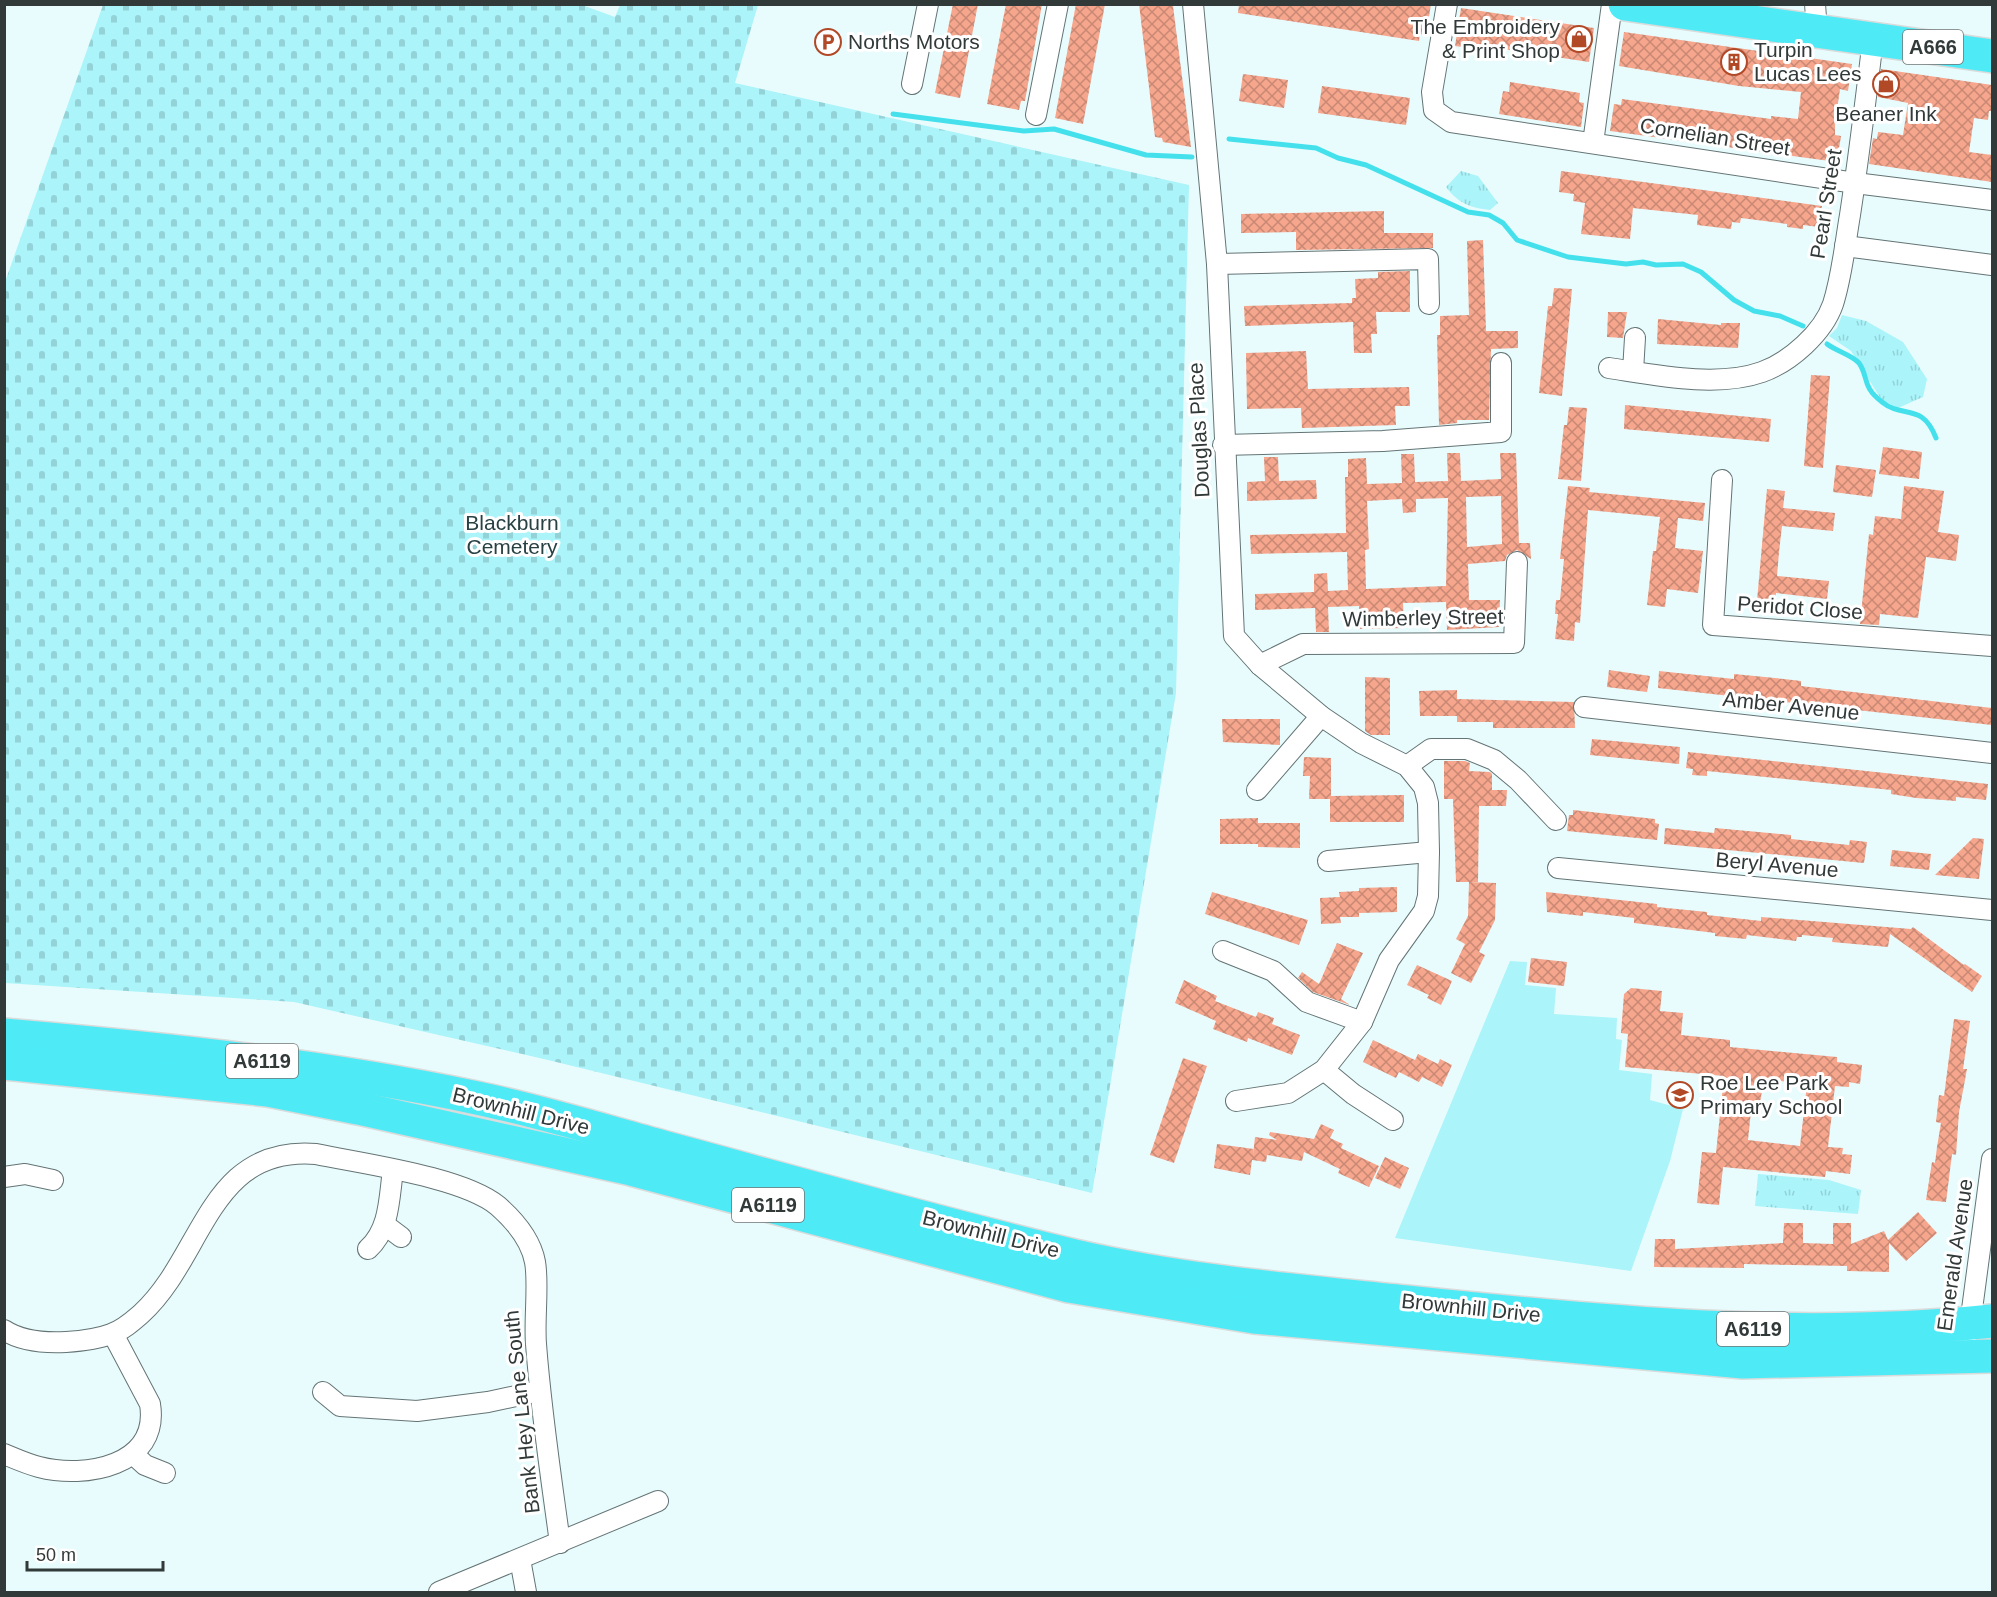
<svg xmlns="http://www.w3.org/2000/svg" width="1997" height="1597" viewBox="0 0 1997 1597" font-family="Arial,sans-serif">
  <style>
    .grass { fill: url(#grass-tufts) }
    .cemetery { fill: url(#cemetery-stones) }
    .pitch { fill: #aaf4fa }
    .lines { fill: none; stroke-linecap: round; stroke-linejoin: round }
    .stream { stroke: #44e1ed; stroke-width: 5 }
    .building { fill: url(#building-cross-hatch); fill-rule: evenodd }
    .street-casing { stroke: #647475; stroke-width: 22 }
    .highway-casing { stroke: #dadbdb; stroke-width: 36 }
    .street { stroke: #fff; stroke-width: 20 }
    .highway { stroke: #4eebf7; stroke-width: 33 }
    .labels { text-anchor: middle; stroke-width: 6; stroke-linejoin: round; paint-order: stroke }
    .shield { fill: #fff; stroke: #707474; stroke-width: 1.5 }
    .shield-label { font-size: 20px; font-weight: bold; fill: #323939 }
    .poi-label { font-size: 21px; fill: #323939; stroke: #fff; text-anchor: start }
    .street-label { font-size: 21px; fill: #323939; stroke: #fff }
    .park-label { font-size: 21px; fill: #284143; stroke: #fff }
  </style>
  <defs>
    <pattern id="grass-tufts" width="24" height="20" patternUnits="userSpaceOnUse" patternTransform="scale(1.5)"><rect width="24" height="20" fill="#aaf4fa"/><path d="M3 7l-1-3M5 7V3M7 7l1-3M15 17l-1-3M17 17v-4M19 17l1-3" fill="none" stroke="#93d2d7"/></pattern>
    <pattern id="cemetery-stones" width="16" height="16" patternUnits="userSpaceOnUse" patternTransform="scale(1.5)"><rect width="16" height="16" fill="#aaf4fa"/><path d="M2 7V4a2 2 0 0 1 4 0v3zM10 15v-3a2 2 0 0 1 4 0v3z" fill="#93d2d7"/></pattern>
    <pattern id="building-cross-hatch" width="8" height="8" patternUnits="userSpaceOnUse" patternTransform="scale(1.5)"><rect width="8" height="8" fill="#f6a68d"/><path d="M0 0l8 8M0 8l8-8" fill="none" stroke="#c88874"/></pattern>
  </defs>
  <rect width="100%" height="100%" fill="#e9fcfd"/>
  <g class="grass">
    <path d="M1461,171l17,5 20,27 -8,7c-20,-2 -32,-7 -44,-23z"/>
    <path d="M1842,315l24,6 37,21 24,37 -4,18 -25,11 -17,-9 -30,-48 -22,-15 8,-8z"/>
    <path d="M1758,1174l71,6 32,10 -3,24 -103,-8z"/>
  </g>
  <path class="cemetery" d="M582,5l33,12 5,-12h138l-23,78 454,102 -13,508 -84,500 -544,-133 -254,-58 -289,-19v-701l98,-277z"/>
  <path class="pitch" d="M1510,961l17,1 -2,23 31,3 -2,26 63,4 -1,21 6,1 -3,30 33,4 -2,26 33,9 -13,52 -39,110 -236,-33z"/>
  <g class="lines">
    <g class="stream">
      <path d="M893,114l131,17 30,-2 92,26 46,2"/>
      <path d="M1229,139l87,9 22,10 28,7 102,47 21,3 14,8 14,17 51,17 58,7 17,-2 13,3 27,-1 18,8 33,28 20,11 26,5 23,10"/>
      <path d="M1827,344c9,7 25,11 32,19 10,14 2,23 23,39 21,17 40,0 54,36"/>
    </g>
  </g>
  <g class="building">
    <path d="M953,4h25l-18,94 -25,-5z"/>
    <path d="M1006,4h36l-17,97h-4l-2,9 -32,-6z"/>
    <path d="M1076,4h29l-22,120 -28,-6z"/>
    <path d="M1139,4l34,2 18,141 -28,-5 -1,-4 -7,-1z"/>
    <path d="M1239,4h192l-5,31 -6,-1 -1,7 -181,-28z"/>
    <path d="M1461,8l133,20 -5,34 -99,-15 -1,4 -34,-5z"/>
    <path d="M1624,32l228,32 -4,27 -8,-2 -5,35v11l6,1 -4,26 -227,-31 4,-27 7,1 1,-6 149,20v-3l27,3 3,-27 -62,-6 -120,-20z"/>
    <path d="M1881,69l111,16v26h-3l-1,9 -14,-2 -5,34 23,3v27l-123,-18 4,-26 4,1 1,-7 25,3 5,-32 -30,-6z"/>
    <path d="M1243,74l45,6 -4,28 -45,-7z"/>
    <path d="M1510,82l70,11 -1,9 5,1 -3,24 -82,-13 4,-23 6,1z"/>
    <path d="M1322,86l88,12 -4,27 -88,-12z"/>
    <path d="M1561,171l261,35 -3,21 -16,-2v4l-16,-2v-3l-46,-6 -1,5 -8,-1 -1,7 -34,-4 1,-10 -65,-7 -3,31 -49,-5 4,-31 -12,-2 1,-7 -15,-2z"/>
    <path d="M1384,211v22h49v15l-137,2v-18l-55,1v-19z"/>
    <path d="M1483,240l3,91h32v17l-27,1 -2,71h-32v3l-18,2 -2,-90h3v-19l29,-1 -2,-74z"/>
    <path d="M1410,271v41h-34l1,22h-6l1,19h-18l-1,-31 -108,4 -1,-20 108,-3v-5h4l-1,-19 23,-1v-6z"/>
    <path d="M1554,288l18,1 -10,107 -23,-3 9,-87h4z"/>
    <path d="M1608,312h19l-4,26 -16,-1z"/>
    <path d="M1658,319l63,6v-2h19l-2,25 -81,-4z"/>
    <path d="M1306,351l2,38 101,-2 1,19h-15l1,19 -94,3 -1,-20 -54,1 -1,-56z"/>
    <path d="M1811,375l19,1 -7,92 -19,-2z"/>
    <path d="M1625,405l146,14 -2,23 -145,-13z"/>
    <path d="M1569,407l18,1 -6,73 -23,-2 6,-54h3z"/>
    <path d="M1883,447l39,5 -3,27 -40,-5z"/>
    <path d="M1447,453h13l1,28 40,-2 -1,-26h16l3,90h11l1,16 -14,-9 -10,5 -2,6 -37,3 1,36h31l-1,27 -52,3 -1,-28 -43,1 1,25 -45,1v-23l-31,1 1,25h-13l-1,-24 -60,2v-16l59,-2v-18l13,-1 1,18 20,-1 -1,-38 -96,2 -1,-19 96,-2 -1,-56h3v-18l18,-1 1,26 35,-1 -1,-29h13l1,28 33,-1zM1501,496l1,48 -35,3 -1,-50zM1448,498l-2,88 -80,3 -1,-39 4,-1 -2,-48 35,-2 1,14 13,-1v-13z"/>
    <path d="M1264,457h14l1,24 37,-1 1,19 -70,2v-19l18,-1z"/>
    <path d="M1836,465l40,5 -4,27 -39,-5z"/>
    <path d="M1568,486l22,2 -1,4 116,11 -2,18 -25,-3 -3,30 28,3 -5,42 -31,-4 -2,18 -18,-2 6,-54h3l4,-34 -72,-7 -8,113 -5,-1 -1,19 -19,-2 3,-25h-3l1,-14h4l4,-41h-4z"/>
    <path d="M1904,486l40,5 -6,41 21,3 -3,26 -30,-4 -8,61 -38,-4 -1,11 -19,-1 9,-90 4,1 2,-19 26,3z"/>
    <path d="M1767,489l18,2 -2,17 52,5 -2,18 -51,-5 -3,26 -2,24 52,5 -2,18 -51,-6 -2,20 -18,-1z"/>
    <path d="M1609,670l41,6 -3,16 -40,-5z"/>
    <path d="M1659,671l75,8v-5l50,5 17,2v5l191,22v17l-334,-37z"/>
    <path d="M1365,677l25,1v57h-19l-6,-4z"/>
    <path d="M1457,690v9l117,3 1,26h-82v-6h-36v-6h-37l-1,-25z"/>
    <path d="M1222,719h58v26l-57,-3z"/>
    <path d="M1592,739l88,8 -1,17 -89,-9z"/>
    <path d="M1688,752l300,32 -2,16 -30,-3v4l-40,-3 -25,-4v-4l-184,-19v5l-15,-1 1,-6 -7,-1z"/>
    <path d="M1304,757l27,1v38l73,-1v27h-74v-23h-21l1,-23h-7z"/>
    <path d="M1444,761h21l5,2 -1,8 21,1 2,2v16h15l-1,16h-27l-1,76h-22l-3,-83h-9z"/>
    <path d="M1573,810l82,9v4l4,1 -2,16 -90,-9 2,-16h4z"/>
    <path d="M1258,818v5h42v25l-42,-1v-3h-38v-25z"/>
    <path d="M1665,828l49,5 1,-5 76,7v4l58,6 1,-5 17,2 -3,21 -200,-19z"/>
    <path d="M1973,838l11,1 -5,40 -44,-4z"/>
    <path d="M1892,850l39,4 -2,16 -39,-4z"/>
    <path d="M1469,882l27,1 -1,37 -16,32 6,3 -14,28 -20,-10 14,-29 -9,-5 12,-23z"/>
    <path d="M1397,887v25l-38,1v4h-19l1,6 -20,1 -1,-26 20,-1 -1,-5 20,-1v-3z"/>
    <path d="M1212,892l96,28 -9,25 -94,-31z"/>
    <path d="M1546,892l111,12v3l50,5v3l54,6v-4l150,12 2,-2 51,38 1,-1 17,12 -10,16 -82,-58 -2,13 -56,-5 1,-4 -31,-3v2h-5l-1,4 -49,-6 -1,4 -31,-3v-3l-81,-10v-5l-51,-6v4l-36,-4z"/>
    <path d="M1337,943l26,10 -22,46 9,6 -37,-13 -15,-14 4,-6 17,12z"/>
    <path d="M1531,958l36,4 -3,24 -36,-4z"/>
    <path d="M1417,965l35,16 -11,24 -14,-7 2,-3 -22,-10z"/>
    <path d="M1184,980l33,16 -2,5 41,16 2,-5 16,6 -2,6 28,11 -8,20 -44,-17 -1,4 -34,-13 3,-8 -41,-18z"/>
    <path d="M1631,988l31,3 -2,20 23,2 -2,22 49,5v7l107,10v5l25,3 -2,19 -11,-2v5l-14,-1 -7,61 15,1 -1,6 10,1 -2,19 -24,-3 -1,6 -102,-10 -4,38 -22,-2 5,-51 14,1 8,-77 -99,-9 3,-33 -7,-1 3,-39zM1764,1079l43,5 -7,62 -52,-6 4,-38 8,1z"/>
    <path d="M1954,1019l16,2 -7,48h4l-8,43 -3,43 -4,-1 -6,48 -20,-2 6,-38 3,1 2,-16 4,-24 -5,-1 3,-27 5,1z"/>
    <path d="M1373,1040l42,20 3,-6 20,10 2,-5 12,6 -10,22 -20,-10 -3,5 -20,-10 -3,6 -33,-16z"/>
    <path d="M1183,1058l24,8 -33,97 -24,-8z"/>
    <path d="M1321,1124l13,6 -4,8 13,6 -2,4 38,18 -10,21 -31,-14 2,-4 -36,-17 -2,9 -35,-6 -1,7 -14,-2 -2,15 -36,-7 3,-24 37,5 -1,6 2,-18 22,3 -8,-5 1,-3 44,7z"/>
    <path d="M1385,1157l24,11 -9,21 -25,-11z"/>
    <path d="M1918,1212l19,21 -31,28 -17,-18v29l-42,-1v-5l-103,-2v4l-90,-1 1,-28h20v10l108,-6 1,-20h19v20l30,1v-21h18v21l33,-13 4,9z"/>
  </g>
  <g class="lines">
    <defs>
      <g id="street">
        <path d="M1193,4l24,260 17,372 26,29 61,51 40,27 46,23 17,21 4,16 1,49 -1,44 -4,15 -35,49 -27,62 -38,48 -36,23 -52,8"/>
        <path d="M1447,4l-15,88 2,18 17,12 404,61 137,17"/>
        <path d="M1815,4l2,27"/>
        <path d="M912,84l16,-80"/>
        <path d="M1036,115l22,-111"/>
        <path d="M1593,143l19,-139"/>
        <path d="M1845,246l147,19"/>
        <path d="M1217,264l211,-5 1,45"/>
        <path d="M1609,368c46,7 108,20 153,4 28,-10 61,-39 71,-68 9,-28 12,-60 17,-89 9,-59 16,-117 23,-176"/>
        <path d="M1633,371l2,-33"/>
        <path d="M1223,445l160,-4 118,-9v-69"/>
        <path d="M1722,480l-9,145 279,21"/>
        <path d="M1260,665l43,-21 211,-1 3,-81"/>
        <path d="M1584,707l408,46"/>
        <path d="M1407,766l24,-17h36l27,11 24,20 38,40"/>
        <path d="M1257,790l64,-74"/>
        <path d="M1328,861l101,-9"/>
        <path d="M1558,868l434,42"/>
        <path d="M1223,951l50,20 34,31 55,20"/>
        <path d="M1324,1070l29,24 40,26"/>
        <path d="M4,1177l21,-3 28,6"/>
        <path d="M385,1225l16,12"/>
        <path d="M368,1249c22,-20 21,-51 25,-79"/>
        <path d="M4,1330c18,12 42,13 62,12 15,-1 32,-3 45,-8 12,-4 22,-13 30,-20 63,-57 67,-169 175,-160 47,10 147,23 182,52 17,15 33,34 37,56 4,21 -1,58 1,82 5,67 15,133 24,199"/>
        <path d="M1969,1332l23,-173"/>
        <path d="M323,1392l17,14 77,5 71,-9 51,-11"/>
        <path d="M4,1454c12,5 23,10 35,13 46,12 121,-1 111,-63l-37,-70"/>
        <path d="M134,1455l11,10 20,8"/>
        <path d="M520,1559l6,33"/>
        <path d="M439,1592l219,-91"/>
      </g>
      <g id="highway">
        <path d="M1625,4l367,52"/>
        <path d="M4,1035c159,14 317,30 473,63 62,13 124,32 186,49 137,37 273,76 412,109 112,26 227,35 341,47 191,20 384,38 576,18"/>
        <path d="M4,1063l264,27 90,18 273,61 438,117 185,31 489,45 249,-6"/>
      </g>
    </defs>
    <use href="#street" class="street-casing"/>
    <use href="#highway" class="highway-casing"/>
    <use href="#street" class="street"/>
    <use href="#highway" class="highway"/>
  </g>
  <defs>
    <symbol id="shop-ring" viewBox="-11 -11 22 22"><circle r="9.5" fill="#fff" stroke="#b14927" stroke-width="1.5"/><path d="M-5-2.5h2.3a2.7 3.5 0 0 1 5.4 0H5L5.5 6h-11ZM-1.5-2.5h3a1.5 2.3 0 0 0-3 0Z" fill="#b14927"/></symbol>
    <symbol id="parking-ring" viewBox="-11 -11 22 22"><circle r="9.5" fill="#fff" stroke="#b14927" stroke-width="1.5"/><path d="M-3.5-5.5H1a3.5 3.5 0 0 1 0 7H-1V5.5H-3.5ZM-1-3.4V-.6H.8a1.4 1.4 0 0 0 0-2.8Z" fill="#b14927"/></symbol>
    <symbol id="building-ring" viewBox="-11 -11 22 22"><circle r="9.5" fill="#fff" stroke="#b14927" stroke-width="1.5"/><path d="M-4-6H4V6H1V3H-1V6H-4ZM-2.5-4.3h1.7v1.8h-1.7ZM.8-4.3h1.7v1.8H.8ZM-2.5-1h1.7V.8h-1.7ZM.8-1h1.7V.8H.8Z" fill="#b14927"/></symbol>
    <symbol id="school-ring" viewBox="-11 -11 22 22"><circle r="9.5" fill="#fff" stroke="#b14927" stroke-width="1.5"/><path d="M0-5L7-2L0 1L-7-2ZM-4 1L0 2.5L4 1V4Q0 6-4 4Z" fill="#b14927"/></symbol>
  </defs>
  <g fill-rule="evenodd">
    <use href="#shop-ring" x="1564" y="24" width="30" height="30"/>
    <use href="#parking-ring" x="813" y="27" width="30" height="30"/>
    <use href="#building-ring" x="1719" y="47" width="30" height="30"/>
    <use href="#shop-ring" x="1871" y="69" width="30" height="30"/>
    <use href="#school-ring" x="1665" y="1080" width="30" height="30"/>
  </g>
  <g class="labels">
    <g class="shield">
      <rect x="1903" y="30" width="60" height="34" rx="4.5"/>
      <rect x="226" y="1044" width="72" height="34" rx="4.5"/>
      <rect x="732" y="1188" width="72" height="34" rx="4.5"/>
      <rect x="1717" y="1312" width="72" height="34" rx="4.5"/>
    </g>
    <g class="shield-label">
      <text x="1933" y="54">A666</text>
      <text x="262" y="1068">A6119</text>
      <text x="768" y="1212">A6119</text>
      <text x="1753" y="1336">A6119</text>
    </g>
    <g class="poi-label">
      <text x="1560" y="34" text-anchor="end">The Embroidery<tspan x="1560" dy="24">&amp; Print Shop</tspan></text>
      <text x="848" y="49">Norths Motors</text>
      <text x="1754" y="57">Turpin<tspan x="1754" dy="24">Lucas Lees</tspan></text>
      <text x="1886" y="121" text-anchor="middle">Beaner Ink</text>
      <text x="1700" y="1090">Roe Lee Park<tspan x="1700" dy="24">Primary School</tspan></text>
    </g>
    <g class="street-label">
      <text transform="translate(1715 137) rotate(9)" y="7">Cornelian Street</text>
      <text transform="translate(1826 204) rotate(-81)" y="7">Pearl Street</text>
      <text transform="translate(1199 430) rotate(-93)" y="7">Douglas Place</text>
      <text transform="translate(1800 608) rotate(4)" y="7">Peridot Close</text>
      <text transform="translate(1423 618) rotate(-1)" y="7">Wimberley Street</text>
      <text transform="translate(1791 706) rotate(6)" y="7">Amber Avenue</text>
      <text transform="translate(1777 865) rotate(5)" y="7">Beryl Avenue</text>
      <text transform="translate(521 1111) rotate(14)" y="7">Brownhill Drive</text>
      <text transform="translate(991 1234) rotate(14)" y="7">Brownhill Drive</text>
      <text transform="translate(1955 1255) rotate(-82)" y="7">Emerald Avenue</text>
      <text transform="translate(1471 1308) rotate(6)" y="7">Brownhill Drive</text>
      <text transform="translate(522 1412) rotate(-96)" y="7">Bank Hey Lane South</text>
    </g>
    <g class="park-label">
      <text x="512" y="530">Blackburn<tspan x="512" dy="24">Cemetery</tspan></text>
    </g>
  </g>
  <rect width="1997" height="1597" fill="none" stroke="#323939" stroke-width="12"/>
  <path d="M27 1561v9h136v-9" fill="none" stroke="#323939" stroke-width="3"/>
  <text x="36" y="1561" font-size="18" fill="#323939" stroke="#ffffff" stroke-width="4.5" paint-order="stroke">50 m</text>
</svg>
